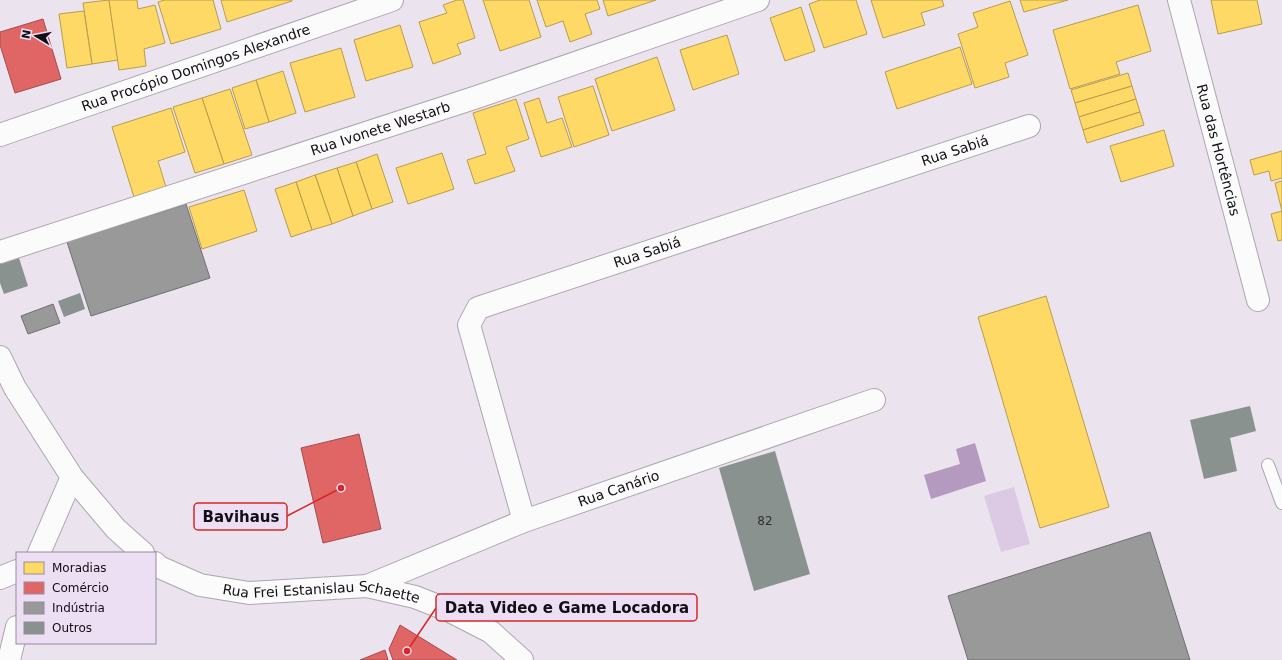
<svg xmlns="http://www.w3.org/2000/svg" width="1282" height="660" viewBox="0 0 1282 660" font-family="'DejaVu Sans',sans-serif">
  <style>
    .green { fill: #dccae5 }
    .water { fill: #b49abf }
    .homes { fill: #ffd966; stroke: #b89c4e }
    .shops { fill: #e06666; stroke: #a24c4e }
    .industry { fill: #999; stroke: #716f71 }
    .building { fill: #8a9290 }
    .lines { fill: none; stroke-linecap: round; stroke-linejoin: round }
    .service-casing { stroke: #aca6af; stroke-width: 14 }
    .minor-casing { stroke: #aca6af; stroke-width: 24 }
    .secondary-casing { stroke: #aca6af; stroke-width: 24 }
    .service { stroke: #fcfbfc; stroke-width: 12 }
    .minor { stroke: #fcfbfc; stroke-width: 22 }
    .secondary { stroke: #fcfbfc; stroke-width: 22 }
    .labels { text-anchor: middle; stroke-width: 4; stroke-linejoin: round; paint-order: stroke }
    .number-label { font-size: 12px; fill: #312f34 }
    .street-label { font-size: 14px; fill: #130e15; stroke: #ecdef3 }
    .leader { fill: none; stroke: #d62828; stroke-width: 1.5 }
    .callout-dot { fill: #d62828; stroke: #ecdef3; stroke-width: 1.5 }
    .callout { fill: #ecdef3; stroke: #d62828; stroke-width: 1.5 }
    .callout-label { font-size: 15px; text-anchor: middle; font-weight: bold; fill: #130e15 }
  </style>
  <rect width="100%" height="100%" fill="#ebe3ee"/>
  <path class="green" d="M1014,487l16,57 -29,8 -17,-56z"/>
  <path class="water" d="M975,443l11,38 -55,18 -7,-24 36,-11 -4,-15z"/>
  <g class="homes">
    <path d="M109,0l9,60 -26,4 -9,-61z"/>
    <path d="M109,0h28l1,9 17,-4 10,38 -21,6 2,17 -27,4z"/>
    <path d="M165,0h48l8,29 -50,15 -13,-42z"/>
    <path d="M221,0h71v1l-65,21z"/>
    <path d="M457,0h6l12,38 -18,6 4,10 -28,10 -14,-42 28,-9 -4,-8z"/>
    <path d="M483,0h46l12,37 -41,14z"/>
    <path d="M537,0h60l3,9 -15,5 7,20 -22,8 -7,-21 -17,6z"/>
    <path d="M603,0h53l-48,16z"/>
    <path d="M820,0h36l11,34 -43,14 -15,-44z"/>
    <path d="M871,0h71l2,6 -23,7 4,12 -42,13z"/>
    <path d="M1020,0h48l-44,12z"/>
    <path d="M1211,0h46l5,24 -44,10z"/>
    <path d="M1010,1l18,54 -23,8 4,14 -34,11 -17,-54 20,-7 -5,-14z"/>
    <path d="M1138,5l13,46 -35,11 4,12 -50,15 -17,-59z"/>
    <path d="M801,7l14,44 -30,10 -15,-43z"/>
    <path d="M84,11l8,53 -25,4 -8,-54z"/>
    <path d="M400,25l13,42 -47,14 -12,-41z"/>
    <path d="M727,35l12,39 -46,16 -13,-40z"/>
    <path d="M960,47l12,37 -75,25 -12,-37z"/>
    <path d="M341,48l14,49 -50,15 -15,-49z"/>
    <path d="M657,57l18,53 -63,21 -17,-52z"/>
    <path d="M283,71l13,42 -27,9 -13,-42z"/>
    <path d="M1128,73l4,13 -57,17 -4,-13z"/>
    <path d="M256,80l13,42 -24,7 -13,-41z"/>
    <path d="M593,86l16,49 -35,12 -16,-50z"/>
    <path d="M1132,86l4,13 -57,18 -4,-14z"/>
    <path d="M230,89l22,66 -28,9 -22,-66z"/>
    <path d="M202,98l22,66 -29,9 -22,-66z"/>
    <path d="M539,98l8,25 15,-5 10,29 -31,10 -17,-54z"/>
    <path d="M516,99l13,40 -23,8 9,24 -40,13 -8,-24 19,-6 -13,-41z"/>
    <path d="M1136,99l4,13 -57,18 -4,-13z"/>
    <path d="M171,108l14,44 -27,9 8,26 -32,10 -22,-70z"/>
    <path d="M1140,112l4,13 -57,18 -4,-13z"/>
    <path d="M1164,130l10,36 -53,16 -11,-36z"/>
    <path d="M1282,151v27l-11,3 -2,-10 -15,4 -4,-15z"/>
    <path d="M442,153l12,36 -46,15 -12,-36z"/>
    <path d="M377,154l16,48 -21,7 -16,-47z"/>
    <path d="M356,162l16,47 -19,7 -16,-48z"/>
    <path d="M337,168l16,48 -21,8 -17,-49z"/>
    <path d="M315,175l17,49 -20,6 -16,-48z"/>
    <path d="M1282,181v30l-7,-28z"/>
    <path d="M296,182l16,48 -21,7 -16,-48z"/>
    <path d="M244,190l13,41 -55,18 -13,-42z"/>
    <path d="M1282,211v29l-4,1 -7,-27z"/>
    <path d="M1046,296l63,211 -69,21 -62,-211z"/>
  </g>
  <g class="shops">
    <path d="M43,19l18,60 -46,14 -15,-48v-13z"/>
    <path d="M359,434l22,95 -58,14 -22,-95z"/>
    <path d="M400,625l57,35h-64l-4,-11z"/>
    <path d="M385,650l3,10h-28z"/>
  </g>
  <g class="industry">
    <path d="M186,204l24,74 -119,38 -24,-74z"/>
    <path d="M53,304l7,19 -32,11 -7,-18z"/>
    <path d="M1150,532l40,128h-222l-20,-64z"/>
  </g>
  <g class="building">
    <path d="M19,258l9,28 -24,8 -4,-11v-19z"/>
    <path d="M80,293l5,16 -21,8 -6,-16z"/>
    <path d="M1250,406l6,25 -26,7 7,33 -33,8 -14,-59z"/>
    <path d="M775,451l35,123 -56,17 -35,-123z"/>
  </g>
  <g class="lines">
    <defs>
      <path id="service" d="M1268,465l14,38"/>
      <g id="minor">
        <path id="s1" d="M1179,0l79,300"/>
        <path id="s2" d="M0,135l392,-135"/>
        <path id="s3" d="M0,252l477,-155 281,-97"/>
        <path id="s4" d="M524,521l-55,-196 9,-17 551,-182"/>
        <path d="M39,553l33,-76"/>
        <path d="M0,578l17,-7"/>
        <path id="s5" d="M367,586l157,-65 350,-121"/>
        <path d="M9,660l8,-33"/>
      </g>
      <g id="secondary">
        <path d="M0,357l15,31 57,89 44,52 27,24"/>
        <path id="s6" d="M155,563l4,4 41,18 49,8 118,-7 48,11 33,13 43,22 31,28"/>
      </g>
    </defs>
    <use href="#service" class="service-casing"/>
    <use href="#minor" class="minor-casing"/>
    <use href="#secondary" class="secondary-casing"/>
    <use href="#service" class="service"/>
    <use href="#minor" class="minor"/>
    <use href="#secondary" class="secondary"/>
  </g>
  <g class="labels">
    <g class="number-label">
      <text x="765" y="525">82</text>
    </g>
    <g class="street-label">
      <text dy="5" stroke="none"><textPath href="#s2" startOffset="207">Rua Procópio Domingos Alexandre</textPath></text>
      <text dy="5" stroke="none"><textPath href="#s3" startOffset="400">Rua Ivonete Westarb</textPath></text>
      <text dy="5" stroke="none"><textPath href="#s4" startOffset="725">Rua Sabiá</textPath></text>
      <text dy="5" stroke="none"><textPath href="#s1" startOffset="155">Rua das Hortências</textPath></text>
      <text dy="5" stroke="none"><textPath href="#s4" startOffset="401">Rua Sabiá</textPath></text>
      <text dy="5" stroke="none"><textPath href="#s5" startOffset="270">Rua Canário</textPath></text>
      <text dy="5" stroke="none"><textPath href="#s6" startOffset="173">Rua Frei Estanislau Schaette</textPath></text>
    </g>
  </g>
  <path class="leader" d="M341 488L287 516M407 651L436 608"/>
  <g class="callout-dot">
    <circle cx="341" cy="488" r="4"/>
    <circle cx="407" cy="651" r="4"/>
  </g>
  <g class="callout">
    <rect x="194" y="503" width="93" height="27" rx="4"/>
    <rect x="436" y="594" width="261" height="27" rx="4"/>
  </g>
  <g class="callout-label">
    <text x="241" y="522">Bavihaus</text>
    <text x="567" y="613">Data Video e Game Locadora</text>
  </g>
  <rect x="16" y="552" width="140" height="92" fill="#ecdef3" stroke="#958b9a"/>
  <rect x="24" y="562" width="20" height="12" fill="#ffd966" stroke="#958b9a"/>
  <text x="52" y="572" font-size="12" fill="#130e15">Moradias</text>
  <rect x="24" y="582" width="20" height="12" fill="#e06666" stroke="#958b9a"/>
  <text x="52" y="592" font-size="12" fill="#130e15">Comércio</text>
  <rect x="24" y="602" width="20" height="12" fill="#999999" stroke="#958b9a"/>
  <text x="52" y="612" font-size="12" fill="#130e15">Indústria</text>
  <rect x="24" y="622" width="20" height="12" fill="#8a9290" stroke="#958b9a"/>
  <text x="52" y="632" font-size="12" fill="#130e15">Outros</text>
  <g transform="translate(36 36) rotate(280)" stroke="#ecdef3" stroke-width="3" paint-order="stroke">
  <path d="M0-3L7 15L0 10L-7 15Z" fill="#130e15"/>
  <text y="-6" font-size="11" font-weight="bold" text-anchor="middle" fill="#130e15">N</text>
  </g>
</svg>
